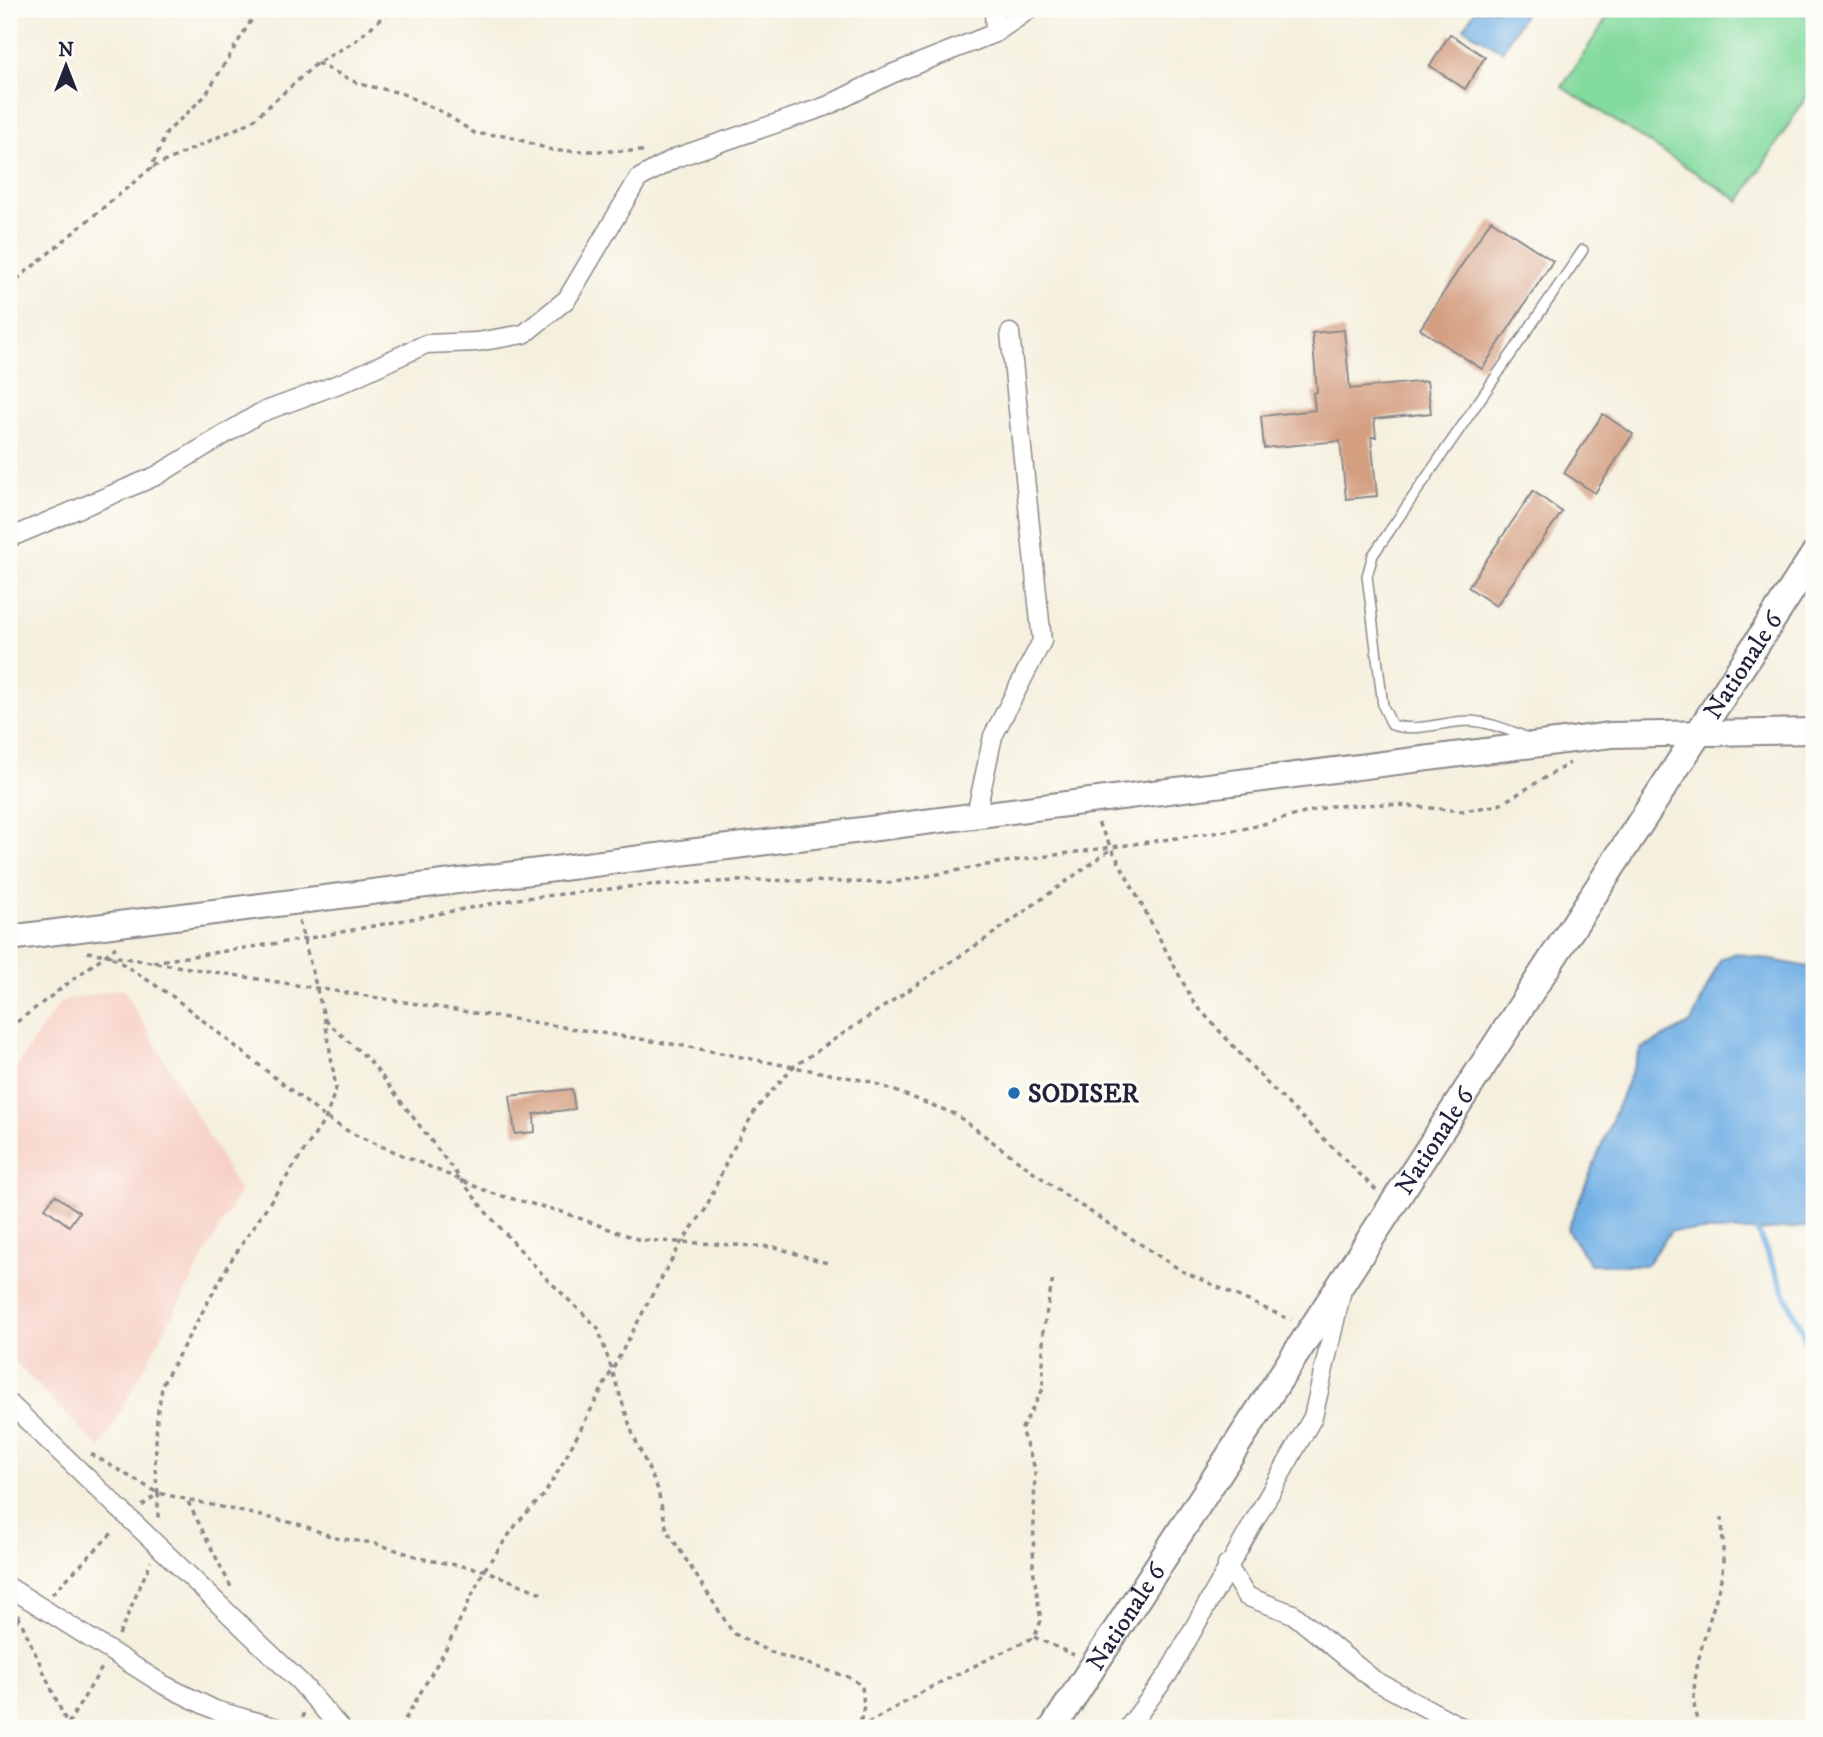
<svg xmlns="http://www.w3.org/2000/svg" width="1823" height="1737" viewBox="0 0 1823 1737" font-family="'IM FELL DW Pica',serif">
  <style>
    .built { fill: #f7d1c7 }
    .green { fill: #83da9e; stroke: #527e6c; stroke-width: 2 }
    .water { fill: #72b0e5; stroke: #4a6990; stroke-width: 2 }
    .lines { fill: none; stroke-linecap: round; stroke-linejoin: round }
    .stream { stroke: #72b0e5; stroke-width: 6 }
    .building { fill: #d49f81 }
    .service-casing { stroke: #8c898c; stroke-width: 12 }
    .minor-casing { stroke: #8c898c; stroke-width: 21 }
    .secondary-casing { stroke: #8c898c; stroke-width: 28 }
    .primary-casing { stroke: #8c898c; stroke-width: 30 }
    .path { stroke: #8c898c; stroke-width: 3.5; stroke-dasharray: 5 5; stroke-linecap: butt }
    .service { stroke: #fff; stroke-width: 9 }
    .minor { stroke: #fff; stroke-width: 18 }
    .secondary { stroke: #fff; stroke-width: 24 }
    .primary { stroke: #fff; stroke-width: 26 }
    .poi-dot { fill: #1f6fb2; stroke: #fdfcf7; stroke-width: 2.5 }
    .labels { text-anchor: middle; stroke-width: 6; stroke-linejoin: round; paint-order: stroke }
    .street-label { font-size: 26px; fill: #22223b; stroke: #fdfcf7 }
    .poi-label { font-size: 26px; font-weight: bold; fill: #22223b; stroke: #fdfcf7; text-anchor: start }
  </style>
  <rect width="100%" height="100%" fill="#fdfcf7"/>
  <filter id="ink" filterUnits="userSpaceOnUse"><feTurbulence type="fractalNoise" baseFrequency=".0143" numOctaves="2"/><feDisplacementMap in="SourceGraphic" scale="14" xChannelSelector="R" yChannelSelector="G"/><feConvolveMatrix kernelMatrix="1 2 1 2 8 2 1 2 1" color-interpolation-filters="sRGB"/></filter>
  <filter id="wash" filterUnits="userSpaceOnUse"><feTurbulence type="fractalNoise" baseFrequency=".00686" numOctaves="4" result="noise"/><feDisplacementMap in="SourceGraphic" scale="28" xChannelSelector="R" yChannelSelector="G"/><feGaussianBlur stdDeviation="1.57" result="paint"/><feColorMatrix in="noise" values="0 0 0 0 0 0 0 0 0 0 0 0 0 0 0 0 0 1.4 0 .05"/><feComposite in="paint" operator="in"/></filter>
  <g filter="url(#wash)">
    <rect width="100%" height="100%" fill="#f5f0de"/>
    <path class="built" d="M123,988l117,203 -140,258 -91,-93v-279l52,-76z"/>
    <path class="green" d="M1613,9h201v76l-74,116 -178,-114z"/>
    <g class="water">
      <path d="M1476,9h51l-25,42 -38,-23z"/>
      <path d="M1735,953l79,15v258l-57,5h-86l-25,34h-55l-24,-35 74,-181 50,-26 29,-63z"/>
    </g>
    <g class="lines">
      <path class="stream" d="M1757,1231l51,114 6,66"/>
    </g>
    <g id="blocks">
      <g class="building">
        <path d="M1450,34l35,23 -20,32 -35,-23z"/>
        <path d="M1491,220l62,41 -71,108 -62,-40z"/>
        <path d="M1344,330l6,59 77,-8 4,32 -57,6 2,18h-5l6,59 -31,3 -6,-58 -76,7 -3,-32 54,-6 -2,-17 4,-1 -5,-59z"/>
        <path d="M1603,414l30,20 -38,59 -31,-20z"/>
        <path d="M1533,491l29,21 -66,94 -28,-19z"/>
        <path d="M572,1089l3,20 -41,5 1,18 -20,2 -5,-38z"/>
        <path d="M55,1195l24,17 -10,14 -24,-18z"/>
      </g>
    </g>
  </g>
  <g filter="url(#ink)">
    <use href="#blocks" fill-opacity="0" stroke="#8c898c" stroke-width="2"/>
    <g class="lines">
      <defs>
        <path id="service" d="M1529,738c-19,-7 -39,-16 -59,-17 -26,0 -53,12 -78,4l-9,-19 -16,-130 6,-21 210,-305"/>
        <g id="minor">
          <path d="M994,9l1,24"/>
          <path d="M9,538l147,-62 104,-63 84,-31 82,-38 51,-2 47,-8 43,-35 71,-120 37,-21 152,-52 62,-31 106,-42 35,-24"/>
          <path d="M976,815l17,-79 49,-95 -32,-308"/>
          <path d="M9,1403l292,280 39,45"/>
          <path d="M1227,1565l19,31 47,18 81,66 89,48"/>
          <path d="M9,1587l155,98 51,25 63,18"/>
          <path d="M1128,1728l40,-54 145,-257 28,-123"/>
        </g>
        <path id="secondary" d="M9,938l1602,-203 203,-4"/>
        <g id="primary">
          <path id="s1" d="M1053,1728l761,-1173"/>
        </g>
      </defs>
      <use href="#service" class="service-casing"/>
      <use href="#minor" class="minor-casing"/>
      <use href="#secondary" class="secondary-casing"/>
      <use href="#primary" class="primary-casing"/>
      <g class="path">
        <path d="M317,63l42,21 42,9 43,20 32,21 28,1 51,16h92"/>
        <path d="M153,167l98,-45 66,-59 37,-21 38,-33"/>
        <path d="M9,286l142,-118 16,-36 38,-36 53,-87"/>
        <path d="M1098,823l96,180 72,79 110,108"/>
        <path d="M87,952l597,94 188,36 83,32 114,84 113,73 109,49"/>
        <path d="M112,957l60,39 154,122 27,16 138,59 71,19 78,28 134,7 53,16"/>
        <path d="M153,962l151,-23 213,-40 129,-14 115,-5 128,3 109,-20 250,-35 83,-22 56,-2 76,7 36,-6 71,-42"/>
        <path d="M325,1020l45,41 115,150 61,67 52,50 35,107 24,52 10,43 66,103 35,18 83,27 11,8 2,20 -5,22"/>
        <path d="M9,1028l107,-81"/>
        <path d="M91,1454l67,39 144,32 33,13 39,5 54,17 56,10 62,25"/>
        <path d="M158,1493l-3,-24 2,-53 6,-33 67,-121 96,-144 10,-30 -11,-68 -26,-99"/>
        <path d="M188,1502l44,87"/>
        <path d="M142,1506l16,-13v27"/>
        <path d="M52,1594l63,-64"/>
        <path d="M18,1615l51,113"/>
        <path d="M9,1629l12,-13"/>
        <path d="M119,1635l32,-74"/>
        <path d="M1034,1637l40,18"/>
        <path d="M303,1713l1,15"/>
        <path d="M68,1724l35,-58"/>
        <path d="M400,1728l48,-83 36,-75 34,-48 26,-27 17,-29 90,-169 30,-54 24,-33 25,-56 26,-45 37,-42 197,-131 120,-86"/>
        <path d="M859,1728l76,-43 99,-48 7,-16 -8,-53 2,-100 -14,-38 22,-41v-58l10,-53"/>
        <path d="M1700,1728c-19,-41 12,-107 21,-149 4,-21 1,-45 1,-66"/>
      </g>
      <use href="#service" class="service"/>
      <use href="#minor" class="minor"/>
      <use href="#secondary" class="secondary"/>
      <use href="#primary" class="primary"/>
    </g>
  </g>
  <circle class="poi-dot" cx="1014" cy="1093" r="7"/>
  <g class="labels">
    <g class="street-label">
      <text dy="9" stroke="none"><textPath href="#s1" startOffset="1267">Nationale 6</textPath></text>
      <text dy="9" stroke="none"><textPath href="#s1" startOffset="700">Nationale 6</textPath></text>
      <text dy="9" stroke="none"><textPath href="#s1" startOffset="133">Nationale 6</textPath></text>
    </g>
    <g class="poi-label">
      <text x="1028" y="1102">SODISER</text>
    </g>
  </g>
  <rect width="1823" height="1737" fill="none" stroke="#fdfcf7" stroke-width="35"/>
  <g transform="translate(66 66)" stroke="#fdfcf7" stroke-width="5" paint-order="stroke">
  <path d="M0-5L12 26L0 18L-12 26Z" fill="#22223b"/>
  <text y="-10" font-size="19" font-weight="bold" text-anchor="middle" fill="#22223b">N</text>
  </g>
</svg>
